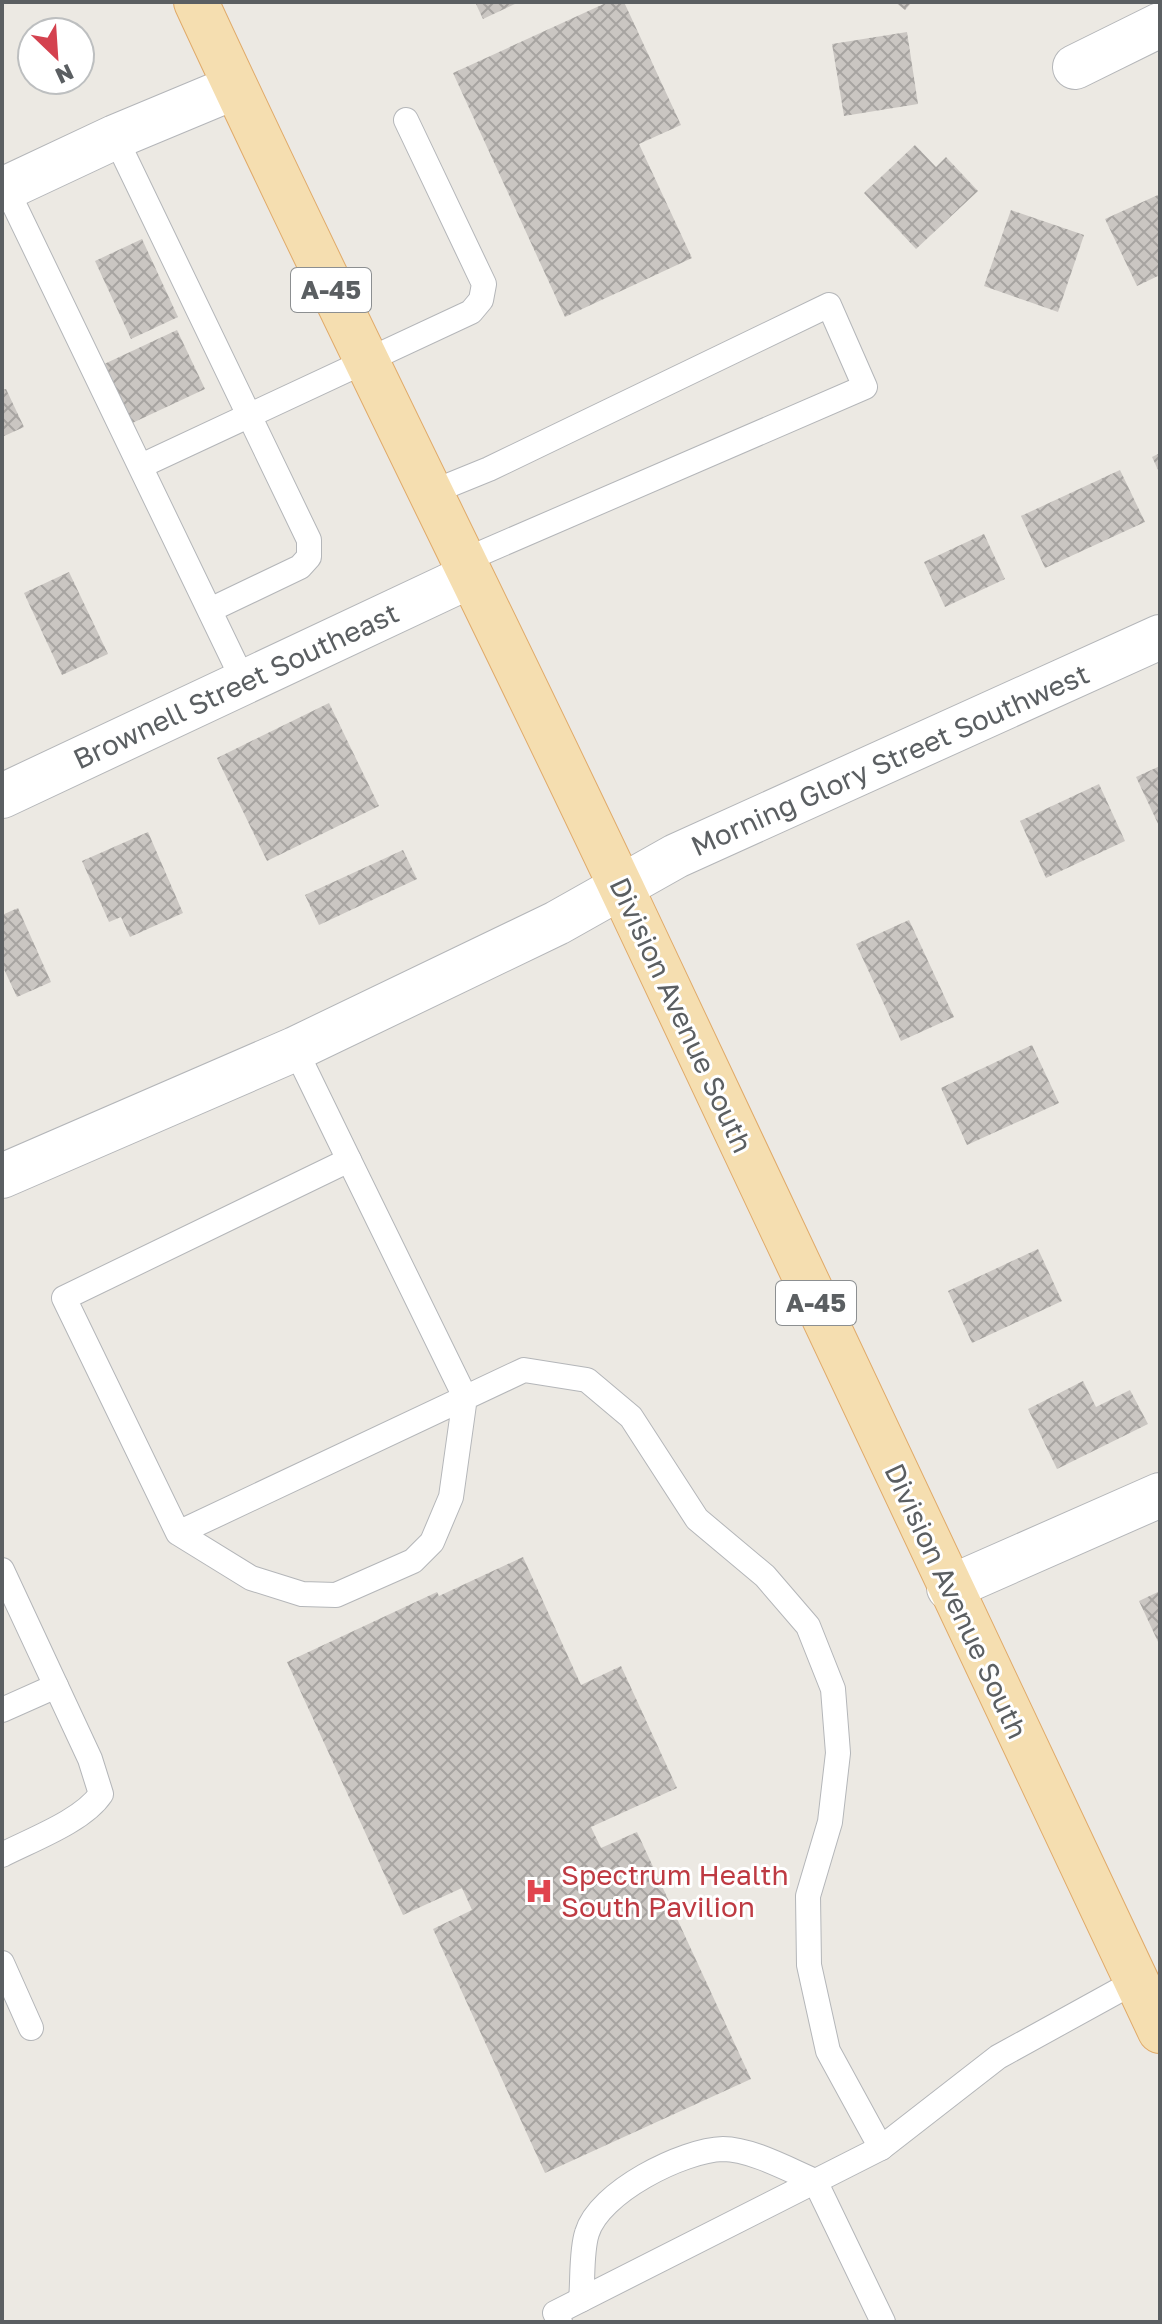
<svg xmlns="http://www.w3.org/2000/svg" width="1162" height="2324" viewBox="0 0 1162 2324" font-family="'Golos Text',sans-serif">
  <style>
    .building { fill: url(#building-cross-hatch) }
    .lines { fill: none; stroke-linecap: round; stroke-linejoin: round }
    .lane-casing { stroke: #b4b6b9; stroke-width: 26 }
    .street-casing { stroke: #b4b6b9; stroke-width: 46 }
    .primary-casing { stroke: #e0aa69; stroke-width: 46 }
    .lane { stroke: #fff; stroke-width: 24 }
    .street { stroke: #fff; stroke-width: 44 }
    .primary { stroke: #f5deb0; stroke-width: 44 }
    .labels { text-anchor: middle; stroke-width: 6; stroke-linejoin: round; paint-order: stroke }
    .shield { fill: #fff; stroke: #8c8f91; stroke-width: 2 }
    .shield-label { font-size: 26px; font-weight: bold; fill: #5b5f62 }
    .street-label { font-size: 28px; fill: #5b5f62; stroke: #fff }
    .health-label { font-size: 28px; fill: #be3a42; stroke: #fff; text-anchor: start }
  </style>
  <defs>
    <pattern id="building-cross-hatch" width="8" height="8" patternUnits="userSpaceOnUse" patternTransform="scale(2)"><rect width="8" height="8" fill="#cac6c2"/><path d="M0 0l8 8M0 8l8-8" fill="none" stroke="#a7a4a1"/></pattern>
  </defs>
  <rect width="100%" height="100%" fill="#ece9e3"/>
  <g class="building">
    <path d="M475,2h44l-36,17z"/>
    <path d="M608,2h16l57,123 -42,19 53,114 -127,59 -112,-244z"/>
    <path d="M895,2h17l-7,8z"/>
    <path d="M907,32l11,72 -74,12 -12,-72z"/>
    <path d="M915,145l21,22 10,-10 32,34 -62,58 -52,-56z"/>
    <path d="M1160,194v81l-23,11 -32,-67z"/>
    <path d="M1011,210l73,25 -26,77 -74,-26z"/>
    <path d="M142,239l36,78 -47,22 -36,-78z"/>
    <path d="M177,330l28,59 -77,36 -28,-59z"/>
    <path d="M6,389l18,38 -22,10v-47z"/>
    <path d="M1160,453v21l-8,-17z"/>
    <path d="M1120,470l25,52 -100,46 -24,-52z"/>
    <path d="M984,534l21,45 -60,28 -21,-45z"/>
    <path d="M69,572l39,82 -46,21 -38,-82z"/>
    <path d="M329,703l50,103 -112,55 -50,-103z"/>
    <path d="M1160,766v62l-24,-51z"/>
    <path d="M1099,784l26,57 -79,37 -26,-57z"/>
    <path d="M148,832l35,81 -53,24 -9,-20 -12,5 -27,-61z"/>
    <path d="M403,850l14,29 -98,46 -14,-30z"/>
    <path d="M18,908l33,74 -34,15 -15,-32v-50z"/>
    <path d="M909,920l45,97 -53,24 -45,-97z"/>
    <path d="M1032,1045l27,58 -92,42 -26,-57z"/>
    <path d="M1038,1249l24,52 -90,42 -24,-52z"/>
    <path d="M1083,1381l13,26 34,-17 18,34 -91,45 -29,-60z"/>
    <path d="M523,1557l58,128 40,-19 56,122 -86,39 10,21 36,-16 114,247 -206,94 -112,-244 39,-19 -10,-22 -59,27 -116,-253 150,-70 2,4z"/>
    <path d="M1160,1591v55l-21,-45z"/>
  </g>
  <g class="lines">
    <defs>
      <g id="lane">
        <path d="M115,137l194,403v17l-9,10 -90,43"/>
        <path d="M6,188l238,494"/>
        <path d="M141,466l330,-154 10,-12 3,-16 -78,-164"/>
        <path d="M430,493l59,-24 340,-164 36,82 -402,174"/>
        <path d="M295,1049l54,111"/>
        <path d="M178,1533l73,45 51,16 34,1 77,-34 19,-19 19,-45 14,-100 -116,-237 -285,138 114,235 346,-163 63,10 44,37 66,102 68,57 43,50 25,63 5,64 -8,69 -22,74 1,69 19,86 53,97"/>
        <path d="M2,1570l88,189 11,35c-18,27 -70,46 -99,61"/>
        <path d="M2,1710l54,-24"/>
        <path d="M2,1963l29,65"/>
        <path d="M581,2300c2,-19 0,-49 6,-67 12,-41 96,-83 136,-84 28,0 66,21 92,32l68,141"/>
        <path d="M560,2322l-5,-9 326,-165 117,-91 138,-76"/>
      </g>
      <g id="street">
        <path d="M1075,67l85,-42"/>
        <path d="M2,190l113,-53 120,-50"/>
        <path d="M2,796l468,-220"/>
        <path d="M2,1176l293,-127 262,-126 119,-67 484,-219"/>
        <path d="M949,1588l211,-93"/>
      </g>
      <path id="primary" d="M196,2c137,297 285,589 425,885 182,380 356,764 539,1144"/>
    </defs>
    <use href="#lane" class="lane-casing"/>
    <use href="#street" class="street-casing"/>
    <use href="#primary" class="primary-casing"/>
    <use href="#lane" class="lane"/>
    <use href="#street" class="street"/>
    <use href="#primary" class="primary"/>
  </g>
  <defs>
    <symbol id="hospital-bare" viewBox="-9 -9 18 18"><path d="M-5-5h3v3.5h4V-5h3V5h-3V1.5h-4V5h-3Z" fill="#e0444e" stroke="#fff" stroke-width="2.5" paint-order="stroke"/></symbol>
  </defs>
  <g fill-rule="evenodd">
    <use href="#hospital-bare" x="519" y="1871" width="40" height="40"/>
  </g>
  <g class="labels">
    <g class="shield">
      <rect x="291" y="268" width="80" height="44" rx="6"/>
      <rect x="776" y="1281" width="80" height="44" rx="6"/>
    </g>
    <g class="shield-label">
      <text x="331" y="299">A-45</text>
      <text x="816" y="1312">A-45</text>
    </g>
    <g class="street-label">
      <text transform="translate(236 686) rotate(-25)" y="10">Brownell Street Southeast</text>
      <text transform="translate(890 760) rotate(-24)" y="10">Morning Glory Street Southwest</text>
      <text transform="translate(681 1015) rotate(65)" y="10">Division Avenue South</text>
      <text transform="translate(956 1601) rotate(65)" y="10">Division Avenue South</text>
    </g>
    <g class="health-label">
      <text x="561" y="1885">Spectrum Health<tspan x="561" dy="32">South Pavilion</tspan></text>
    </g>
  </g>
  <rect width="1162" height="2324" fill="none" stroke="#5b5f62" stroke-width="8"/>
  <g transform="translate(56 56) rotate(155)"><circle r="38" fill="#ffffff" stroke="#bdbfc0" stroke-width="2"/>
  <path d="M0-6L14 30L0 20L-14 30Z" fill="#d4424f"/>
  <text y="-12" font-size="22" font-weight="bold" text-anchor="middle" fill="#5b5f62">N</text>
  </g>
</svg>
